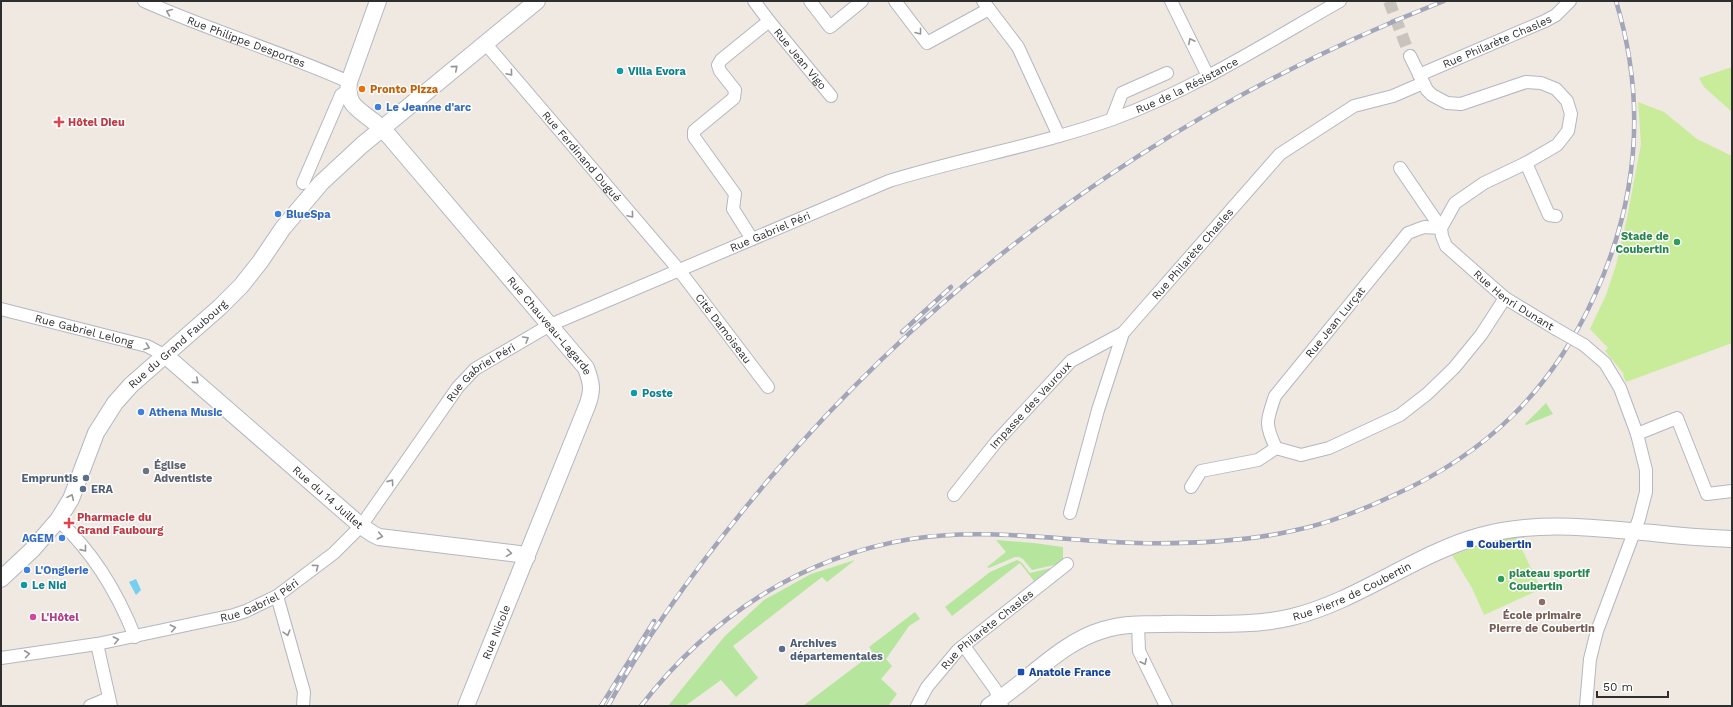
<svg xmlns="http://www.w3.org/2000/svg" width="1733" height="707" viewBox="0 0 1733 707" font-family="'Work Sans',sans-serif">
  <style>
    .green { fill: #b6e59e }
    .pitch { fill: #c9ec9a }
    .water { fill: #75cff0 }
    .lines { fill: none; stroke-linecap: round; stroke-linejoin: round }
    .street-tunnel { stroke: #c8c4bd; stroke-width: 12; stroke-dasharray: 12 6; stroke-linecap: butt }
    .street-casing { stroke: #b4b7c1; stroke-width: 14 }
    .secondary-casing { stroke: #b4b7c1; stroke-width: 18 }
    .street { stroke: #fff; stroke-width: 12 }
    .secondary { stroke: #fff; stroke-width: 16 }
    .rail-casing { stroke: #a3a6b8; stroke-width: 4.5 }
    .rail { stroke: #fff; stroke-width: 3; stroke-dasharray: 9; stroke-linecap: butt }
    .street-bridge-casing { stroke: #b4b7c1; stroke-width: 14; stroke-linecap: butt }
    .street-bridge { stroke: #fff; stroke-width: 12 }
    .oneway { stroke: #969696 }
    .culture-dot { fill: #0f9aa8; stroke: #fff; stroke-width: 1.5 }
    .food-dot { fill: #e8710a; stroke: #fff; stroke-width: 1.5 }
    .shop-dot { fill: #3f7fe0; stroke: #fff; stroke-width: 1.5 }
    .health-dot { fill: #e0444e; stroke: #fff; stroke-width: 1.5 }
    .leisure-dot { fill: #2e9e5b; stroke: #fff; stroke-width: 1.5 }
    .worship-dot { fill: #6b7280; stroke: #fff; stroke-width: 1.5 }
    .service-dot { fill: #5c6f8a; stroke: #fff; stroke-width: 1.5 }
    .transit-dot { fill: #1a4fb4; stroke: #fff; stroke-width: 1.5 }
    .education-dot { fill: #8d6e63; stroke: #fff; stroke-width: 1.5 }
    .hotel-dot { fill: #d1479c; stroke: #fff; stroke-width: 1.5 }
    .labels { text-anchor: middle; stroke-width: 3; stroke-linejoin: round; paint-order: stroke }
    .street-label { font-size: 11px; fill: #2e2e2e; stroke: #fff }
    .culture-label { font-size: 11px; font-weight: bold; fill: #0d838f; stroke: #fff; text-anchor: start }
    .food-label { font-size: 11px; font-weight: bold; fill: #c56008; stroke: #fff; text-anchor: start }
    .shop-label { font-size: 11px; font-weight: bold; fill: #366cbe; stroke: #fff; text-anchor: start }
    .health-label { font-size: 11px; font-weight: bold; fill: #be3a42; stroke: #fff; text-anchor: start }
    .leisure-label { font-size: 11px; font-weight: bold; fill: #27864d; stroke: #fff; text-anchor: end }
    .worship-label { font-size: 11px; font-weight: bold; fill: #5b616d; stroke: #fff; text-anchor: start }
    .service-label { font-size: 11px; font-weight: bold; fill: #4e5e75; stroke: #fff; text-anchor: start }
    .transit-label { font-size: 11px; font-weight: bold; fill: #164399; stroke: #fff; text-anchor: start }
    .education-label { font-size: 11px; font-weight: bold; fill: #785e54; stroke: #fff }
    .hotel-label { font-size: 11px; font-weight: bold; fill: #b23c85; stroke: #fff; text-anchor: start }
  </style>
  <rect width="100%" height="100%" fill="#efe9e1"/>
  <g class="green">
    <path d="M1546,403l7,11 -27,11 -1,-1z"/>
    <path d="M996,540l38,3 29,4v16l-31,7 -9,-11 -4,-2h-4l-26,11 -2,-1 19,-15z"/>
    <path d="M855,560l-28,22 -5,-5 -89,69 25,32 -22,19 -15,-17 -36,26h-17l56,-69 40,-37 47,-26z"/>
    <path d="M1017,560l4,2 9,11 21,-5 -17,13 -14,-18 -68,53 -7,-9 45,-35z"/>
    <path d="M915,612l5,7 -11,7 -23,33 6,7 -11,13 16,15 -9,12h-85l70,-53 -4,-6z"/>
  </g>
  <g class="pitch">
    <path d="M1732,67v45l-28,-25 -5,-9z"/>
    <path d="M1638,102l26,10 33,27 35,17v187l-106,39 -3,-7 1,-1 -19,-23 3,-3 -18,-19 16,-34 10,-30 11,-47 14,-74z"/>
    <path d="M1516,537l25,52 -57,26 -12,-27 -20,-33 27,-9z"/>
  </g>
  <path class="water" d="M136,579l5,11 -5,5 -7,-13z"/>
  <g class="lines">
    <path class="street-tunnel" d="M1389,1l21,55"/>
    <defs>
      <g id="street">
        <path id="s1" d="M144,1c67,30 138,51 205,81"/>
        <path d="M810,1l20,26 32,-26"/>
        <path d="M895,1l32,42 62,-34"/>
        <path d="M983,1l35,46 41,89"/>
        <path d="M1171,1l37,75"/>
        <path id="s2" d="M769,21l62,75"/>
        <path id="s3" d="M485,43l194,227 89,117"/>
        <path id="s4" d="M1410,56l17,34 5,5 15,8 14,1 65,-22 15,1 15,6 11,12 4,13 -3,17 -11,14 -31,18 -42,20 -29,20 -14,25 1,8 4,10 59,52 51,31"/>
        <path id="s5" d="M1419,75l126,-54 11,-6 14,-14"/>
        <path d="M1112,119l10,-26 45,-20"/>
        <path d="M1526,163l23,52 7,1"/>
        <path d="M1400,168l41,60"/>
        <path d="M303,183l38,-88 7,-5"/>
        <path d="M1441,228l-17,-1 -16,6 -133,163c-8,24 -11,27 1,52l25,7 28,-7 71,-33 27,-21 27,-26 27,-33 24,-37"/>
        <path d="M752,239l-19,-30 2,-15 -41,-57v-6l40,-33 1,-8 -15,-19 -2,-6 3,-5 48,-39 -15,-20"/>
        <path id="s6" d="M1,309l146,37 19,10"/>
        <path d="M1584,345l21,18 15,25 17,46 9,36v22l-7,27 -42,112 -7,28 -4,47"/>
        <path d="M1637,434l40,-16 30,76 25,-3"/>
        <path d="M1191,487l10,-16 57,-11 18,-12"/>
        <path id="s7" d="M954,495l43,-54 74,-80 52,-28"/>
        <path id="s8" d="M1070,513l28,-103 25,-77 157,-179 74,-48 39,-10 30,-13"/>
        <path d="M58,520c34,31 60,74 77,117"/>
        <path d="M277,596l27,96 -1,14"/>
        <path d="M1138,624l1,27 27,55"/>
        <path d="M97,644l14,62"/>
        <path d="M964,646l31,43 7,17"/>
        <path id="s9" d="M1,658l96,-14 137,-29 12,-4 31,-15 57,-43 27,-27 97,-139 17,-18 75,-44 339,-144c74,-23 151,-36 224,-62 80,-29 153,-76 227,-118"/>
        <path d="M90,706l19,-8"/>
        <path id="s10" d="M917,706l10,-19 31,-37 109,-86"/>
      </g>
      <g id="secondary">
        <path id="s11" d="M378,1l-29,81c-3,23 8,26 24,39 6,4 11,10 16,15l197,232c6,16 7,22 1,38l-121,300"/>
        <path id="s12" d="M166,356l195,170 12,8 6,3 140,17 8,3"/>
        <path id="s13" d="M1,579l31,-29 26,-30 13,-21 25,-66 19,-30 16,-18 89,-78 21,-21 19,-24 23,-34 38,-45 41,-38 175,-144"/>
        <path id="s14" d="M989,706c38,-23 70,-63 114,-76 19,-6 40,-6 59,-6 42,-1 90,3 130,-7 66,-16 123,-63 188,-81 57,-16 116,-8 173,-3 26,3 53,5 79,6"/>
      </g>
    </defs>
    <use href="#street" class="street-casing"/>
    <use href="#secondary" class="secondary-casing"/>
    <use href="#street" class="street"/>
    <use href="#secondary" class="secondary"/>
    <defs>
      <g id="rail">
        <path d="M902,332l49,-45"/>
        <path d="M601,706l53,-85"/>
        <path d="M608,706c45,-82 102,-157 162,-228 185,-216 410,-374 674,-477"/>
        <path d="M641,706c68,-88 159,-149 270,-167 75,-12 151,2 226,4 51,1 105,-1 155,-12 35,-7 68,-20 100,-35 94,-42 159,-105 202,-199 44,-96 53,-194 22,-296"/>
      </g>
    </defs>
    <use href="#rail" class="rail-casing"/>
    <use href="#rail" class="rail"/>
    <defs>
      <path id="street-bridge" d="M1556,329l28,16"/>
    </defs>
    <use href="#street-bridge" class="street-bridge-casing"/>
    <use href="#street-bridge" class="street-bridge"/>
  </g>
  <defs><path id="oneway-chevron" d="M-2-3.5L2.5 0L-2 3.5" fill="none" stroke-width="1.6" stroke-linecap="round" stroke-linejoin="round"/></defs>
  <g class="oneway">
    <use href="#oneway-chevron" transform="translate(169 12) rotate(-157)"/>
    <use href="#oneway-chevron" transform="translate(919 32) rotate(52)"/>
    <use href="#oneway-chevron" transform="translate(1191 41) rotate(-117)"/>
    <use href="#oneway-chevron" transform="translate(455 68) rotate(-40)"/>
    <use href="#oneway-chevron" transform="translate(510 73) rotate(50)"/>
    <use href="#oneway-chevron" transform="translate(631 215) rotate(50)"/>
    <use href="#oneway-chevron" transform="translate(526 339) rotate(-30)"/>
    <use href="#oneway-chevron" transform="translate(147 347) rotate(20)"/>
    <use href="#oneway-chevron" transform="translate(196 381) rotate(41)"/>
    <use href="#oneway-chevron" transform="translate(391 482) rotate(-55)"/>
    <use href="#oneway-chevron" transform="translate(71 497) rotate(-66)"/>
    <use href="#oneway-chevron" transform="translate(380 536) rotate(12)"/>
    <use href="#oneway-chevron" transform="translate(84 549) rotate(51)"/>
    <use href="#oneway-chevron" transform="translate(509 553) rotate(7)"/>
    <use href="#oneway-chevron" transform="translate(316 567) rotate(-37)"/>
    <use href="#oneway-chevron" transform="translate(173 628) rotate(-12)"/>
    <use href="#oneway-chevron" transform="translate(287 633) rotate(74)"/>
    <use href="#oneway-chevron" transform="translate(116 640) rotate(-11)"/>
    <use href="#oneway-chevron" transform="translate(27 654) rotate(-7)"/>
    <use href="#oneway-chevron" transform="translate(1144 662) rotate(64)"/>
  </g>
  <g class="culture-dot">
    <circle cx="620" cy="71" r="4"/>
    <circle cx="634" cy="393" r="4"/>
    <circle cx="24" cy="585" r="4"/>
  </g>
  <circle class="food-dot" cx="362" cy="89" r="4"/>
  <g class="shop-dot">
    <circle cx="378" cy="107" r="4"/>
    <circle cx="278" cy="214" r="4"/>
    <circle cx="141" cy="412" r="4"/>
    <circle cx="62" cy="538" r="4"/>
    <circle cx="27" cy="570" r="4"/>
  </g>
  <g class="health-dot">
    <path d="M57 116h4v4h4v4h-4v4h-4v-4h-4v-4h4z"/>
    <path d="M67 517h4v4h4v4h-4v4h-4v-4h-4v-4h4z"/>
  </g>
  <g class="leisure-dot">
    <circle cx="1677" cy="242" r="4"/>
    <circle cx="1501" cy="579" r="4"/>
  </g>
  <circle class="worship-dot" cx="146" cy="471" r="4"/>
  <g class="service-dot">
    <circle cx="86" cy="478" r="4"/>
    <circle cx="83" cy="489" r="4"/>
    <circle cx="782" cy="649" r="4"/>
  </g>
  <g class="transit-dot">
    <rect x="1466" y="540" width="8" height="8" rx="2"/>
    <rect x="1017" y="668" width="8" height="8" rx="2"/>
  </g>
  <circle class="education-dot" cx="1542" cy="602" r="4"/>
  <circle class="hotel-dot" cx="33" cy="617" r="4"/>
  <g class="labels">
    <g class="street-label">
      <text dy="4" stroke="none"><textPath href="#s5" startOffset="85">Rue Philarète Chasles</textPath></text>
      <text dy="4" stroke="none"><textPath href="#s1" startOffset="110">Rue Philippe Desportes</textPath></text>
      <text dy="4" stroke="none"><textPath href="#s2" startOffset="49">Rue Jean Vigo</textPath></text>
      <text dy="4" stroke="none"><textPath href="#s9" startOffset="1357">Rue de la Résistance</textPath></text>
      <text dy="4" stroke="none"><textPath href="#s3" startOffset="149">Rue Ferdinand Dugué</textPath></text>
      <text dy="4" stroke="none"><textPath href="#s9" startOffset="914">Rue Gabriel Péri</textPath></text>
      <text dy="4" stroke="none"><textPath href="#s8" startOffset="293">Rue Philarète Chasles</textPath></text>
      <text dy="4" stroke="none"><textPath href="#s4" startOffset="493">Rue Henri Dunant</textPath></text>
      <text transform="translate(1335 322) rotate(-51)" y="4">Rue Jean Lurçat</text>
      <text dy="4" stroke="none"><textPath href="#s11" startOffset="406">Rue Chauveau-Lagarde</textPath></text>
      <text dy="4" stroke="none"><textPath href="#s3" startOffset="372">Cité Damoiseau</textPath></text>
      <text dy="4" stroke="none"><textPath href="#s6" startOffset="86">Rue Gabriel Lelong</textPath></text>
      <text dy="4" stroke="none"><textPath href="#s13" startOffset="299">Rue du Grand Faubourg</textPath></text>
      <text dy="4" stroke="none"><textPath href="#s9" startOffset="590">Rue Gabriel Péri</textPath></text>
      <text dy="4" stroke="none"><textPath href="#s7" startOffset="118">Impasse des Vauroux</textPath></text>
      <text dy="4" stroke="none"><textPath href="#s12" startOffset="215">Rue du 14 Juillet</textPath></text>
      <text dy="4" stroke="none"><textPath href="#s14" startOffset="393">Rue Pierre de Coubertin</textPath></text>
      <text dy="4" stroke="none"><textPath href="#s9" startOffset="266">Rue Gabriel Péri</textPath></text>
      <text dy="4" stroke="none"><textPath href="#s10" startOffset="105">Rue Philarète Chasles</textPath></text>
      <text transform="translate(496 632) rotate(-68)" y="4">Rue Nicole</text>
    </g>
    <g class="culture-label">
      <text x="628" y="75">Villa Evora</text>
      <text x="642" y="397">Poste</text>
      <text x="32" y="589">Le Nid</text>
    </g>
    <g class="food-label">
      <text x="370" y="93">Pronto Pizza</text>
    </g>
    <g class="shop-label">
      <text x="386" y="111">Le Jeanne d'arc</text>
      <text x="286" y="218">BlueSpa</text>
      <text x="149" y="416">Athena Music</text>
      <text x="54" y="542" text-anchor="end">AGEM</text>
      <text x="35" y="574">L'Onglerie</text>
    </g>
    <g class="health-label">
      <text x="68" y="126">Hôtel Dieu</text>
      <text x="77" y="521">Pharmacie du<tspan x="77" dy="13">Grand Faubourg</tspan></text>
    </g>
    <g class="leisure-label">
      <text x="1669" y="240">Stade de<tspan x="1669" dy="13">Coubertin</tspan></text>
      <text x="1509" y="577" text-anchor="start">plateau sportif<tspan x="1509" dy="13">Coubertin</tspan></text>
    </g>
    <g class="worship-label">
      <text x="154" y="469">Église<tspan x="154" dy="13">Adventiste</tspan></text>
    </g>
    <g class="service-label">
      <text x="78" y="482" text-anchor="end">Empruntis</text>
      <text x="91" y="493">ERA</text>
      <text x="790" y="647">Archives<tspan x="790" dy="13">départementales</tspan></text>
    </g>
    <g class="transit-label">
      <text x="1478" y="548">Coubertin</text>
      <text x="1029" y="676">Anatole France</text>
    </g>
    <g class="education-label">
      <text x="1542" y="619">École primaire<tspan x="1542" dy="13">Pierre de Coubertin</tspan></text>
    </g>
    <g class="hotel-label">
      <text x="41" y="621">L'Hôtel</text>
    </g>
  </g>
  <rect width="1733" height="707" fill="none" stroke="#2e2e2e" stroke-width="4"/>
  <path d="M1597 691v6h71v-6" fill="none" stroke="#2e2e2e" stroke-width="2"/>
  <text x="1603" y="691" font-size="12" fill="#2e2e2e" stroke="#ffffff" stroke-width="3" paint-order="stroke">50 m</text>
</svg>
